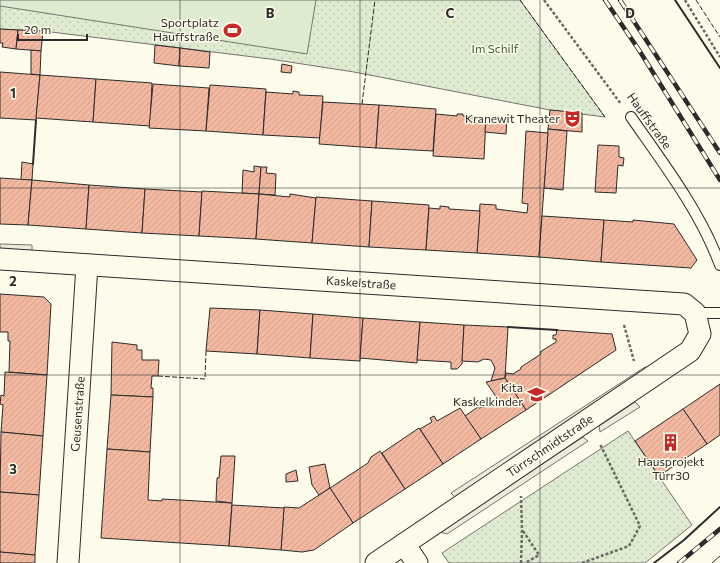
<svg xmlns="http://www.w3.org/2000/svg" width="720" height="563" viewBox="0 0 720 563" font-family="Commissioner,sans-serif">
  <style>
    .green { fill: url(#green-dots); stroke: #74746e }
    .pitch { fill: #deebd1; stroke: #74746e }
    .parking { fill: #eceadb; stroke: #74746e }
    .building { fill: url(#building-hatch); stroke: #2b2b2b }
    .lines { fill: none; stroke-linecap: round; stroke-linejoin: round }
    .service-casing { stroke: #2b2b2b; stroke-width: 12 }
    .minor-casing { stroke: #2b2b2b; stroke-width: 23 }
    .path { stroke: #6a6964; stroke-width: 2.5; stroke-dasharray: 3 2; stroke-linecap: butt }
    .service { stroke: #fdfbea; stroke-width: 10 }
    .minor { stroke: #fdfbea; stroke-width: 21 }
    .tram { stroke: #2b2b2b; stroke-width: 1 }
    .rail-casing { stroke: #2b2b2b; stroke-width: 4.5 }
    .rail { stroke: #fdfbea; stroke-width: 3; stroke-dasharray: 9; stroke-linecap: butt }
    .fence { stroke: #2b2b2b; stroke-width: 1; stroke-dasharray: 5 2; stroke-linecap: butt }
    .wall { stroke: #2b2b2b; stroke-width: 2 }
    .grid { fill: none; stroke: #2b2b2b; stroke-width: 1; stroke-opacity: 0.55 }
    .labels { text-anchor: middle; stroke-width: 3; stroke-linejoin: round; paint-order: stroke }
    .poi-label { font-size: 12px; fill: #2b2b2b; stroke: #fdfbea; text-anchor: end }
    .park-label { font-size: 12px; fill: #34623c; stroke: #fdfbea }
    .street-label { font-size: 12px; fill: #2b2b2b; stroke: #fdfbea }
    .grid-label { font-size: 13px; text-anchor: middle; font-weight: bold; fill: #2b2b2b; stroke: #fdfbea; stroke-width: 3; stroke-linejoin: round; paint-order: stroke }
  </style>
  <defs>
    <pattern id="green-dots" width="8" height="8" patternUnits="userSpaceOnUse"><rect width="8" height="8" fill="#deebd1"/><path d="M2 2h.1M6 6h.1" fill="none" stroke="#bfcab4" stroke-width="1.8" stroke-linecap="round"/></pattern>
    <pattern id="building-hatch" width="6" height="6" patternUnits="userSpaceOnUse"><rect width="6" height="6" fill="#f2b8a0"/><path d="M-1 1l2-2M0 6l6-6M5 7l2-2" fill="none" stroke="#d09e8a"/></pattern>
  </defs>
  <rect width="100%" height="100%" fill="#fdfbea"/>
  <g class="green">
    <path d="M0,0h520l85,117 -55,-7 -196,-38 -84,-13 -227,-28 -43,-2z"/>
    <path d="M628,431l64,94 -47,38h-196l-7,-10z"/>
  </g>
  <path class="pitch" d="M0,0h316l-9,54 -307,-48z"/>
  <g class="parking">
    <path d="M0,244l32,1v8l-32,-2z"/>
    <path d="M645,367l8,1 -197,130 -5,-5z"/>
    <path d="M635,402l5,5 -40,25 -1,-6z"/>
    <path d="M583,437l5,4 -141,93 -8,-2z"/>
  </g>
  <g class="building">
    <path d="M0,29l18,1 -2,19 -14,-2 1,-4h-3z"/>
    <path d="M18,30l25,1 -2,20 -25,-2z"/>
    <path d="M155,45l25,3 -1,18 -25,-3z"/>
    <path d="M180,48l30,4 -1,16 -30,-2z"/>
    <path d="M31,50l10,1 -1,24 -9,-1z"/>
    <path d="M282,64l10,2 -1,7 -10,-1z"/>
    <path d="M0,72l40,3 -4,45 -36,-2z"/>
    <path d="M40,75l56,4 -3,43 -57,-4z"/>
    <path d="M96,79l56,4 -2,43 -57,-4z"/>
    <path d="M153,84l56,4 -3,43 -57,-3z"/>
    <path d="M210,85l56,4 -3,46 -57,-4z"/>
    <path d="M293,91l6,1v3l24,1 -3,42 -57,-3 3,-43 27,2z"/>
    <path d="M323,102l56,3 -3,43 -57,-4z"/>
    <path d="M379,105l57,4 -3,42 -57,-3z"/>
    <path d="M550,110l32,3v19l-34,-3z"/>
    <path d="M436,114l21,2v-2h6v2l23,2 -2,41 -51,-3z"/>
    <path d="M486,118l21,1 -1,15 -21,-2z"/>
    <path d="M548,129l19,2 -4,59 -19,-2z"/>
    <path d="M526,131l22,2 -9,124 -62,-4 3,-49 16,1v4l31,4 1,-9 -6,-1z"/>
    <path d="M598,145l21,1v11l5,1 -1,8 -5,-1 -2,28 -21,-1z"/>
    <path d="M22,162l11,2 -1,16h-11z"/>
    <path d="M254,166l7,1 -2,27 -17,-1 1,-23 11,2z"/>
    <path d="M261,167h6l-1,6 10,1 -1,21 -16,-1z"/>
    <path d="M0,178l32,2 -4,45 -28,-1z"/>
    <path d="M32,180l57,5 -3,44 -58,-4z"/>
    <path d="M89,185l56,4 -3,44 -56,-4z"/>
    <path d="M145,189l57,3 -3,44 -57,-3z"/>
    <path d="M202,191l57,3 -3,45 -57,-3z"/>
    <path d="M259,194l31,3v-3l26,4 -4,45 -56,-4z"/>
    <path d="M316,197l56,4 -3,46 -57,-4z"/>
    <path d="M372,201l57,4 -3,45 -57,-3z"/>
    <path d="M440,206l9,1v2l31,2 -3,42 -51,-3 3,-42 11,1z"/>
    <path d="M542,216l62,4 -3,42 -62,-5z"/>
    <path d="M604,220l29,2v-2l41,4 23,36 -6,8 -90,-6z"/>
    <path d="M0,294l44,3 7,7 -4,71 -38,-3 1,-31h-2v-9h-8z"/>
    <path d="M210,308l50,2 -3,44 -51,-3z"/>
    <path d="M260,310l53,4 -3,44 -53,-4z"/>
    <path d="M313,314l50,4 -3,43 -50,-3z"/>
    <path d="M363,318l57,4 -3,41 -57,-5z"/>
    <path d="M420,322l44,3 -2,39 -5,5h-6v-7l-34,-2z"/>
    <path d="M464,325l44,2 -3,51 -14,3 4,-13 -4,-8 -7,-1 -6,3 -16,-1z"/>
    <path d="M557,330l55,4 4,16 -90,60 -21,-32 1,-5 7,1 8,-5v-2l20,-13 -1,-2 16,-10v-3h-3v-4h3z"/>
    <path d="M112,342l25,3v5h5v10h17l-1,16h-6l-1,12h2v9l-42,-2z"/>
    <path d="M5,372l42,3 -4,61 -42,-4 2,-27 -3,-1 1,-9 3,1z"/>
    <path d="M505,378l21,32 -45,29 -16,-23 13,-9 1,1 5,-1 13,-9 -11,-16z"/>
    <path d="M720,384v51l-13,9 -24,-35z"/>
    <path d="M111,395l42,2 -3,55 -43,-3z"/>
    <path d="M460,408l21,31 -38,25 -23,-35 12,-7 -2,-4 4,-2 3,5z"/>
    <path d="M683,409l24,35 -48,32 -24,-35z"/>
    <path d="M419,428l24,36 -38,25 -23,-36z"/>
    <path d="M1,432l42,4 -4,59 -39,-3z"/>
    <path d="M107,449l43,3 -2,48 14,1v-2l70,4 -3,43 -128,-8z"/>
    <path d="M380,451l25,38 -52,34 -23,-35 38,-25 3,-6z"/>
    <path d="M221,456h14l-3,47 -16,-2 1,-23h2z"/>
    <path d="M325,464l5,24 -11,7 -7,-10 -3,-18z"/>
    <path d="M296,470l2,11 -12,1v-8z"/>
    <path d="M330,488l23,35 -39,27 -12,2 -21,-2 3,-43 15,1z"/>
    <path d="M0,492l39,3 -4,60 -35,-3z"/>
    <path d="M232,505l52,3 -3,42 -52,-4z"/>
    <path d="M0,552l35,3v8h-35z"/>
  </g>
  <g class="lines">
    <defs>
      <g id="service">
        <path d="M631,117c32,46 69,94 89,148"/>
        <path d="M695,313h25"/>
      </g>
      <g id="minor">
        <path d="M0,259l684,45 11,9 5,21 -10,17 -314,212"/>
        <path d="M404,544l13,19"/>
        <path d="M68,563l19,-298"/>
      </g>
    </defs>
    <use href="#service" class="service-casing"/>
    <use href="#minor" class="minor-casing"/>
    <g class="path">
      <path d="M544,0l77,104"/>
      <path d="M685,0l35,57"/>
      <path d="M624,325l10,36"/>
      <path d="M523,531l16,24 -14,8"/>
      <path d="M521,563l1,-33 -1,-34"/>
      <path d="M582,563l47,-17 11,-20 -40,-82"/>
    </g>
    <use href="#service" class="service"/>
    <use href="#minor" class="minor"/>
    <path class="tram" d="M712,563l8,-7"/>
    <defs>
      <g id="rail">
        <path d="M605,0l34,50 81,130"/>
        <path d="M620,0l100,153"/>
        <path d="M679,563l41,-34"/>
      </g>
    </defs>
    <use href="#rail" class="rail-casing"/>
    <use href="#rail" class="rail"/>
    <g class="fence">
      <path d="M520,0l85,117"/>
      <path d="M696,0l24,37"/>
      <path d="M362,104l13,-104"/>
      <path d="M158,376l47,3 1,-28"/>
    </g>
    <g class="wall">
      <path d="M675,0l45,68"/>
      <path d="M33,164l3,-44"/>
      <path d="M508,327l49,3"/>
      <path d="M654,563l30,-23 36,-33"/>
    </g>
  </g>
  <path class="grid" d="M180,0v563M360,0v563M540,0v563M0,188h720M0,375h720"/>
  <defs>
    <symbol id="stadium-bare" viewBox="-9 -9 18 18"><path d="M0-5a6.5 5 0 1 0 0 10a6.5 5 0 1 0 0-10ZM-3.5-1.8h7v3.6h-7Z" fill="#c62828" stroke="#fdfbea" stroke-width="2.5" paint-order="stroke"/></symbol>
    <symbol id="theatre-bare" viewBox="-9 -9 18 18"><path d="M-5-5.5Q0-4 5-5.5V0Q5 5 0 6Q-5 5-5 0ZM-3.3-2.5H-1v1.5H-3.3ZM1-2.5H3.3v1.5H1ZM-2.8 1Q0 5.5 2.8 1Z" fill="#c62828" stroke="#fdfbea" stroke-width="2.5" paint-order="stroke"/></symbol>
    <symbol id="school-bare" viewBox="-9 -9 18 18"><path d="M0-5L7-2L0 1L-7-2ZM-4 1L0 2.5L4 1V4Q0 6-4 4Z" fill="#c62828" stroke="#fdfbea" stroke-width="2.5" paint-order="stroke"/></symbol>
    <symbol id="building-bare" viewBox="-9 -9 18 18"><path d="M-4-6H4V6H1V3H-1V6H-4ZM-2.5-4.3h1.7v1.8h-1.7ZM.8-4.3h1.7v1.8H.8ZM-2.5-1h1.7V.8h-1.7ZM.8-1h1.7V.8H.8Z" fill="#c62828" stroke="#fdfbea" stroke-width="2.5" paint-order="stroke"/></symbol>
  </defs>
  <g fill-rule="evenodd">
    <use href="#stadium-bare" x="220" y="18" width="25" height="25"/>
    <use href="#theatre-bare" x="560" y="106" width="25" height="25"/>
    <use href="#school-bare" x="524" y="382" width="25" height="25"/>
    <use href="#building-bare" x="658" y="430" width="25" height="25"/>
  </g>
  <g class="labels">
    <g class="poi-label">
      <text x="219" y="27">Sportplatz<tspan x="219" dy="14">Hauffstraße</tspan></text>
      <text x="560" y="123">Kranewit Theater</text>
      <text x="523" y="392">Kita<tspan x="523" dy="14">Kaskelkinder</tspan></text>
      <text x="671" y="466" text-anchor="middle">Hausprojekt<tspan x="671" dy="14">Türr30</tspan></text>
    </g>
    <g class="park-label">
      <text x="495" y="53">Im Schilf</text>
    </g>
    <g class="street-label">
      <text transform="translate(649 121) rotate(54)" y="4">Hauffstraße</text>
      <text transform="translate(361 283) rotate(4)" y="4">Kaskelstraße</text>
      <text transform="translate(78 414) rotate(-86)" y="4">Geusenstraße</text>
      <text transform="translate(550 446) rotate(-34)" y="4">Türrschmidtstraße</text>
    </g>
  </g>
  <g class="grid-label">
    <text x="270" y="18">B</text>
    <text x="450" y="18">C</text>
    <text x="630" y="18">D</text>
    <text x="13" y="98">1</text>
    <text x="13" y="286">2</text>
    <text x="13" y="474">3</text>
  </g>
  <path d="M18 34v6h69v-6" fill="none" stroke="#2b2b2b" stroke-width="2"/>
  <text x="24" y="34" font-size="12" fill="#2b2b2b" stroke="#fdfbea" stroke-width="3" paint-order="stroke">20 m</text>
</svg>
